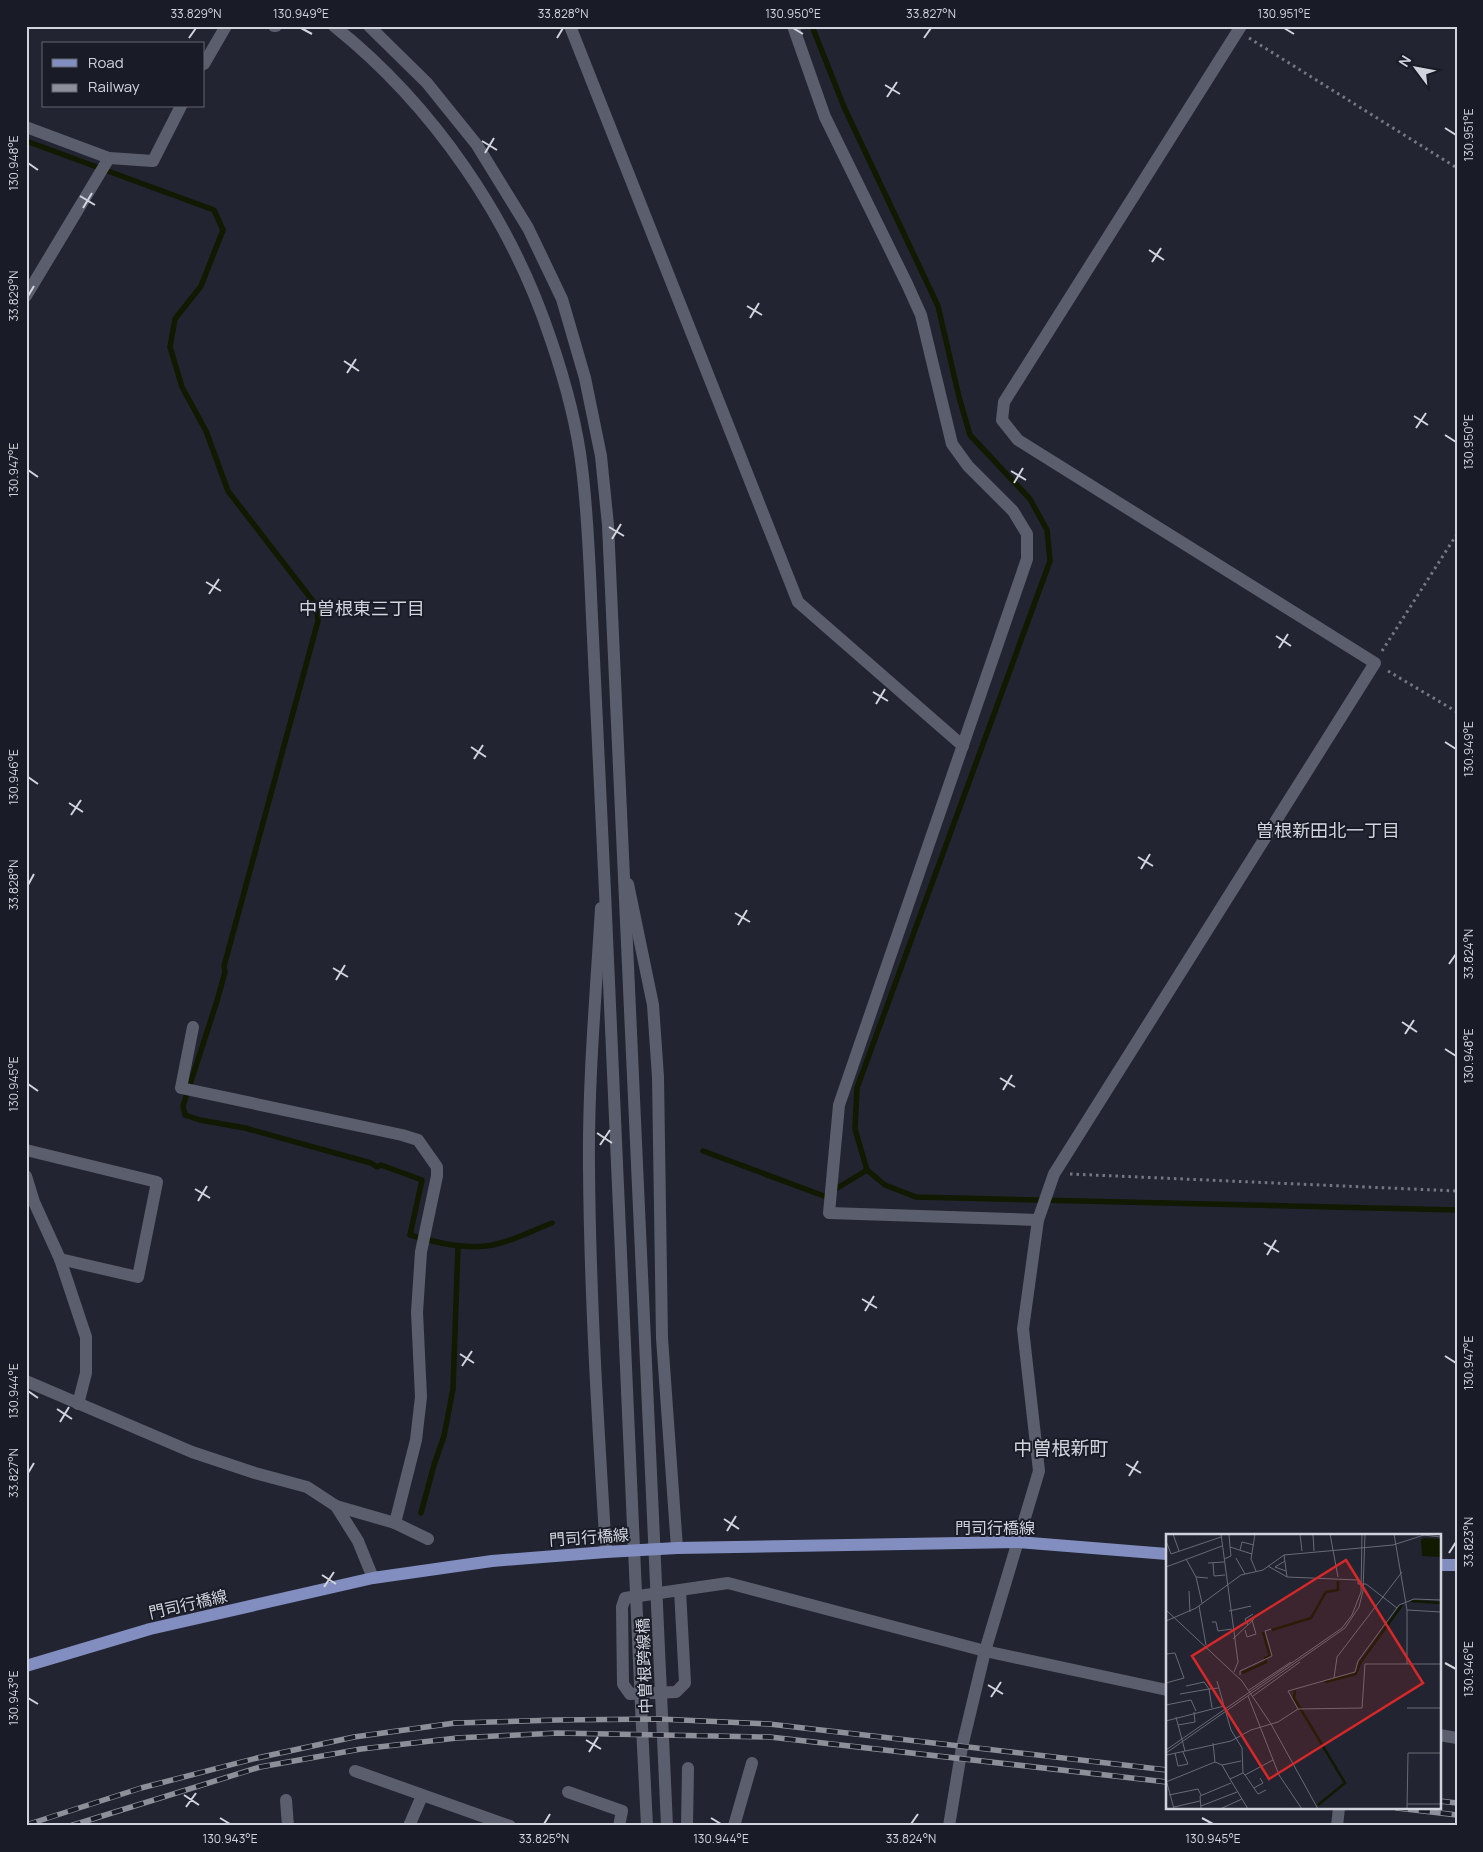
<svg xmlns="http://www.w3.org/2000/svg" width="1483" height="1852" viewBox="0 0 1483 1852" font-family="Manrope,'Noto Sans JP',sans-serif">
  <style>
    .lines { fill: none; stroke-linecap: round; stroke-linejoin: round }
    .stream { stroke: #111901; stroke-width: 5.5 }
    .path { stroke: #757782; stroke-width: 3; stroke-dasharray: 2.5 4; stroke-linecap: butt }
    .minor { stroke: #5b5f6d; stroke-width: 12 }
    .tertiary { stroke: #5b5f6d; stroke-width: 12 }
    .primary { stroke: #838ec0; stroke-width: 12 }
    .rail-casing { stroke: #8d8f99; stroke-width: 5.5 }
    .rail { stroke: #191c27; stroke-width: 4; stroke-dasharray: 11; stroke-linecap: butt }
    .ticks { fill: none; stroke: #d2d4dd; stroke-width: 2 }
    .labels { text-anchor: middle; stroke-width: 4; stroke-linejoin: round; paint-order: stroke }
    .street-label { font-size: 16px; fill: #d2d4dd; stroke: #191c27 }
    .neighbourhood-label { font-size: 18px; fill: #d2d4dd; stroke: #191c27 }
    .quarter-label { font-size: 19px; fill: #d2d4dd; stroke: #191c27 }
    .inset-river { fill: none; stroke: #111901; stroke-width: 2.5 }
    .inset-road { fill: none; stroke: #686b76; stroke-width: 1 }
    .view { fill: #d62828; fill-opacity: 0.15; stroke: #d62828; stroke-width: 2.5 }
    .inset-edge { fill: none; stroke: #d2d4dd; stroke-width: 2.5 }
    .neatline { fill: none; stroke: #d2d4dd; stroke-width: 2 }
    .ticks-label { font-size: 12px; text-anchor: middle; fill: #d2d4dd }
  </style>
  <rect width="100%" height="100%" fill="#222531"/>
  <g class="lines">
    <g class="stream">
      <path d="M812,26l32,81 94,199 21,91 11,38 60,64 17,31 3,31 -193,527 -2,41 12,41 18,15 31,12 541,13"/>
      <path d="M26,141l188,69 9,20 -22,56 -26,33 -5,28 12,40 24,44 22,60 88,114 2,16 -94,345 1,6 -8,29 -34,105 2,9 15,5 45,8 126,35 6,4 4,-2 41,15 -12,55c25,7 50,14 76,11 23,-3 45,-15 66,-23"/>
      <path d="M703,1151l121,45 43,-26"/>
      <path d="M421,1513l13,-48 10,-29 9,-47 5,-143"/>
    </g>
    <g class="path">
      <path d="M1249,38l208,130"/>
      <path d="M1382,651l75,-117"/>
      <path d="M1388,671l69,41"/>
      <path d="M1070,1174l387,17"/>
    </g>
    <g class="minor">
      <path d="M274,26h2"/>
      <path d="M570,26l228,576 165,144"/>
      <path d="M793,26l32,91 82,167 14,31 31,129 16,22 45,45 14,23v25l-188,546 -10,108 209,7"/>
      <path d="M204,64l22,-38"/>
      <path d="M26,127l83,31 44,3 28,-55"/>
      <path d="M26,296l83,-138"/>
      <path d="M628,884l25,121 5,72 4,261 15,210"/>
      <path d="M601,908c-5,86 -13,173 -12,260 1,128 9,256 17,384"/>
      <path d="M193,1027l-12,61 221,47 16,5 19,27v9l-16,76 -4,60 4,85 -5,43 -21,83 33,16"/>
      <path d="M26,1150l131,32 -19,95 -78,-18"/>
      <path d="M26,1176l8,26 26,57 26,78v36l-8,31"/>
      <path d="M336,1506l59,17"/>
      <path d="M680,1590l5,93 -9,9 -46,2 -7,-10 -1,-77 3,-9 103,-15 257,68 182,39"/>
      <path d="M1439,1735l18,3"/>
      <path d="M355,1771l155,55"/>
      <path d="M568,1792l54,19 -3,15"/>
      <path d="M286,1800l2,26"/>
      <path d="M409,1826l13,-30"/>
      <path d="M687,1826l1,-58"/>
      <path d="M734,1826l18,-63"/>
      <path d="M949,1826l13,-79 23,-96 54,-180 -16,-142 15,-109 16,-46 321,-511 -357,-223 -16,-20 2,-18 237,-376"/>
      <path d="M1337,1826l2,-18"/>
    </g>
    <g class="tertiary">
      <path d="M334,26c100,80 177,193 217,314 14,41 26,85 31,128 7,56 8,114 11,170 4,85 8,170 12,254 13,312 26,623 42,934"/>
      <path d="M369,26l58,57 50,62 51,83 34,71 23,79 16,78 7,69 59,1301"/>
      <path d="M26,1381l166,71 63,21 52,14 29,19 22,35 15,37"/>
    </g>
    <g class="primary">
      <path d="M1439,1565h18"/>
      <path d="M26,1666l124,-37 223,-51 119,-17 114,-9 71,-4 341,-6 149,12"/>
    </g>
    <defs>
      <g id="rail">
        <path d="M1439,1801l18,2"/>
        <path d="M1397,1808l60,7"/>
        <path d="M26,1825l115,-37 116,-30 97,-21 101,-14 102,-3 102,-1 110,5 398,46"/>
        <path d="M70,1826l190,-59 101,-18 96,-11 100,-5 213,4 397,45"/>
      </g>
    </defs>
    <use href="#rail" class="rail-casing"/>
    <use href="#rail" class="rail"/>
  </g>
  <path class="ticks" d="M301,28l11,6M793,28l10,6M1284,28l10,6M189,38l7,-10M557,38l6,-10M924,38l7,-10M885,85l15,9M887,97l10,-15M1445,128l11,7M482,141l15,9M485,153l9,-15M28,163l10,7M80,196l15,9M83,208l9,-15M1149,250l15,10M1152,262l9,-14M28,296l6,-10M747,306l15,9M750,318l9,-15M344,361l15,10M347,373l9,-14M1414,416l14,9M1416,428l10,-15M1445,435l11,7M28,470l10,7M1011,471l15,9M1014,483l9,-15M609,527l15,9M612,539l9,-15M206,582l15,9M209,594l10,-15M1276,636l15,10M1279,648l9,-14M873,692l15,9M876,704l9,-15M1445,742l11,7M471,747l15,10M474,759l9,-14M28,777l10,7M69,803l14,9M71,815l10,-15M1138,857l15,9M1141,869l9,-15M28,885l6,-11M735,913l15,9M738,925l9,-15M1449,964l7,-10M333,968l15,9M336,980l9,-15M1402,1022l15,10M1405,1034l9,-14M1445,1049l11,7M1000,1078l15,9M28,1084l10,7M1003,1090l9,-15M597,1133l15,10M600,1145l10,-15M195,1189l15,9M198,1201l9,-15M1264,1243l15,9M1267,1255l9,-15M862,1299l15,9M865,1311l9,-15M460,1354l14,9M1445,1356l11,7M462,1366l10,-15M28,1391l10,7M57,1409l15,10M60,1422l9,-15M1126,1464l15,9M28,1473l6,-10M1129,1476l9,-15M724,1519l15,10M727,1531l9,-15M1449,1553l7,-11M322,1575l14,9M324,1587l10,-15M1445,1663l11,6M988,1685l15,9M991,1697l10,-15M28,1698l10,6M586,1740l15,9M589,1752l9,-15M184,1795l15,10M186,1807l10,-14M220,1818l10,6M711,1818l10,6M1202,1818l11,6M544,1824l6,-10M911,1824l7,-10"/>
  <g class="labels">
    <g class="street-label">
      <text x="995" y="1534">門司行橋線</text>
      <text transform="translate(589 1537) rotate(-4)" y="6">門司行橋線</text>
      <text transform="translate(188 1604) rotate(-13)" y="6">門司行橋線</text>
      <text transform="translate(644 1666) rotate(-92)" y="6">中曽根跨線橋</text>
    </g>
    <g class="neighbourhood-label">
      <text x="362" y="615">中曽根東三丁目</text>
      <text x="1328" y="837">曽根新田北一丁目</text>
    </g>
    <g class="quarter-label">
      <text x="1061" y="1455">中曽根新町</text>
    </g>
  </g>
  <g transform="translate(1166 1534)">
    <rect width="275" height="275" fill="#222531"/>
    <path d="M258,4l17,1v18l-19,-1 -1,-16z" fill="#111901"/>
    <path class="inset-river" d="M245,67l30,2M106,96l39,-12 15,-26 12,-2v-9M76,139l24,-11 -1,-4 5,-2 -7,-24M159,148l31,-8 4,-11 42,-58M129,156l-1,8 51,85 -27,22"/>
    <path class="inset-road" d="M7,0l6,17M55,0l17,128 -4,10M63,0l1,13 22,7M89,0l-4,25 5,12M134,0l2,17M147,0l1,17M164,0l8,43M228,0l13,76v54M257,1l18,2M0,7l5,13 50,-17M74,16l2,-8 12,3M118,21l3,22M70,24l9,16M20,25l10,18 12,1M58,25l7,-3 -1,-9M119,27l-10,6 11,4M42,29l16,-1M47,29l1,13 11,-1M102,32l19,11 71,3v4h8l31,24M0,33l56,-21M30,43l6,26M23,57l1,21M33,72l7,39M0,76l76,71 29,43 47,85M241,76l34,2M63,77l22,-5M0,87l30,-13 45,-33 22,-5 21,-15 109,-10 31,-10M46,88h4l2,9 14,-2M82,91l-3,-6 8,-5M79,96l2,7 9,-3 -4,-14M67,105l21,-20M0,120l9,-1 9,25 -18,5M74,141v-4l32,-15 -7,-25 6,-2M168,144l3,-21 65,-85M51,147l7,25M20,152l18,-4 5,7 10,-1M83,156l42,-28M14,160l29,-5 3,19M82,162l31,79 23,34M87,162l47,-34M0,171l25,-5 5,11M241,174h34M132,175l-10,-18 67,-19 3,-11 41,-56 15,-6 27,1M10,183l9,34M0,187l58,-15 7,24 11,18 1,25M12,191l17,-3 -1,-10M0,216l176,-122 10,-13 9,-23 1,-58M0,219l179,-125 14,-21 4,-16 2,-57M9,219l3,13 10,-2 -5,-12M1,221l64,-14 20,-11 27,-8 20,-13 64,-1 3,-44h76M49,228l7,3 19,-4M56,231l8,14M79,241l13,19 8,-4M0,248l49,-20 -2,-19M1,249l7,26M88,254l9,-5 -3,-5M3,261l29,-6 3,6M241,270h34M35,272l36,-14M8,273l26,-6M35,275l-1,-13 31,-13M54,275l22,-10M82,275l-18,-30 13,-6 2,2 28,-15M241,275l1,-56h33"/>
    <path class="view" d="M180,26l77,123 -154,96 -77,-123z"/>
    <rect width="275" height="275" class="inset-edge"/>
  </g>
  <rect width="1483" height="1852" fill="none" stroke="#191c27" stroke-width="55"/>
  <rect x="42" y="42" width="162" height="65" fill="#191c27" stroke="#636670"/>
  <rect x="52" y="59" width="25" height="8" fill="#838ec0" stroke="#636670"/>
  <text x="88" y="68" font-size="15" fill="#d2d4dd">Road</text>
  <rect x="52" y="84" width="25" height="8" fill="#8d8f99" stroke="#636670"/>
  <text x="88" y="92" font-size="15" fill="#d2d4dd">Railway</text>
  <g transform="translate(1416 68) rotate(302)" stroke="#191c27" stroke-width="4" paint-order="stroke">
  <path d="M0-4L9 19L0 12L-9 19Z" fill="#d2d4dd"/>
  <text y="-8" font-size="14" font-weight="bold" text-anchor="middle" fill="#d2d4dd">N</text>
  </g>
  <rect x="28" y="28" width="1428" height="1796" class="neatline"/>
  <g class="ticks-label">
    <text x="196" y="18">33.829°N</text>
    <text x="301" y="18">130.949°E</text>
    <text x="563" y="18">33.828°N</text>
    <text x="793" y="18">130.950°E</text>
    <text x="931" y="18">33.827°N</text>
    <text x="1284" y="18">130.951°E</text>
    <text transform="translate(1469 135) rotate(-90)" y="4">130.951°E</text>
    <text transform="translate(14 163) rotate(-90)" y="4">130.948°E</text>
    <text transform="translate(14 296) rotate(-90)" y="4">33.829°N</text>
    <text transform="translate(1469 442) rotate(-90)" y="4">130.950°E</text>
    <text transform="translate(14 470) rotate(-90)" y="4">130.947°E</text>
    <text transform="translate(1469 749) rotate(-90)" y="4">130.949°E</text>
    <text transform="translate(14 777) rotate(-90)" y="4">130.946°E</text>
    <text transform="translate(14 885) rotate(-90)" y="4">33.828°N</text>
    <text transform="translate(1469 954) rotate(-90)" y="4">33.824°N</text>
    <text transform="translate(1469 1056) rotate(-90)" y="4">130.948°E</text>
    <text transform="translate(14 1084) rotate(-90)" y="4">130.945°E</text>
    <text transform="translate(1469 1363) rotate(-90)" y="4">130.947°E</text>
    <text transform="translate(14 1391) rotate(-90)" y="4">130.944°E</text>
    <text transform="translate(14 1473) rotate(-90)" y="4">33.827°N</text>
    <text transform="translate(1469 1542) rotate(-90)" y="4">33.823°N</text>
    <text transform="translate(1469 1669) rotate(-90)" y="4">130.946°E</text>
    <text transform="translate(14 1698) rotate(-90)" y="4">130.943°E</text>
    <text x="230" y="1843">130.943°E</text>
    <text x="544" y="1843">33.825°N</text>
    <text x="721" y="1843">130.944°E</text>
    <text x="911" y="1843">33.824°N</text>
    <text x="1213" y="1843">130.945°E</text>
  </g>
</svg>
